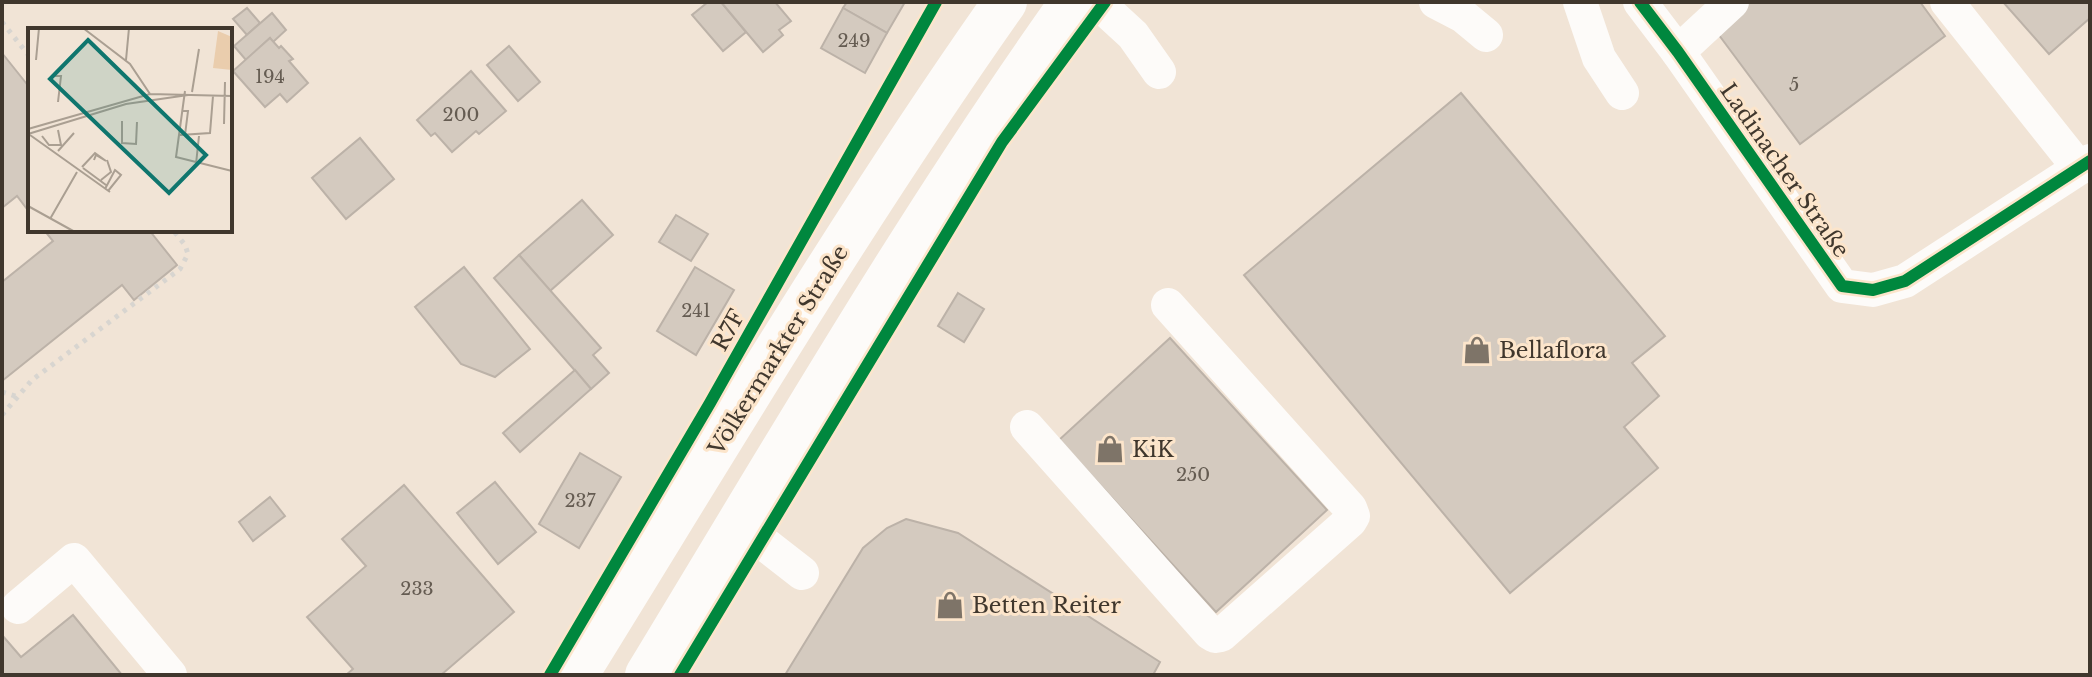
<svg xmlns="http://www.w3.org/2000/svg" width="2092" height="677" viewBox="0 0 2092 677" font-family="'Libre Baskerville',serif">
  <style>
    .building { fill: #d4cabf; stroke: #bcb2a8; stroke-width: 2 }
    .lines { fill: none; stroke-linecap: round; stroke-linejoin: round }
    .path { stroke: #d8d5d0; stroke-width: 5; stroke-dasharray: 4 6; stroke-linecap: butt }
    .minor { stroke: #fdfbf9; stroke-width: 34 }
    .major { stroke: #fdfbf9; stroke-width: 44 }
    .cycleway-casing { stroke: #fce5cb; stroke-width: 17 }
    .cycleway { stroke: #00873e; stroke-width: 12 }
    .labels { text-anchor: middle; stroke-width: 6; stroke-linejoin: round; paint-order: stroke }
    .number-label { font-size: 18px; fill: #655c52 }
    .street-label { font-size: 22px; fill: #40372d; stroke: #fce5cb }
    .poi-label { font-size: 22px; fill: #40372d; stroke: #fce5cb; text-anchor: start }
    .inset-road { fill: none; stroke: #aa9f92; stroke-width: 2 }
    .view { fill: #0f766e; fill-opacity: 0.15; stroke: #0f766e; stroke-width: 4 }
    .inset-edge { fill: none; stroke: #40372d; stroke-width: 4 }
  </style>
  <rect width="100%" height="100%" fill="#f1e4d6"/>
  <g class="building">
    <path d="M708,2h13l25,30 -23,19 -31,-36z"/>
    <path d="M721,2h54l16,19 -12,9 4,5 -20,17z"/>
    <path d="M847,2h58l-18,31 -44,-25z"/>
    <path d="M1747,2h173l25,34 -145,108 -87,-117z"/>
    <path d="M2003,2h87v16l-41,36z"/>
    <path d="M247,8l13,15 -13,12 -14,-16z"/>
    <path d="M843,8l44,25 -22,40 -44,-25z"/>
    <path d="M272,13l14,17 -13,12 -3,-4 -24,22 -12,-14z"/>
    <path d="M270,38l9,10 2,-2 12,13 -4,2 19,22 -21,19 -7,-8 -15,13 -32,-36z"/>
    <path d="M509,46l31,36 -22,19 -31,-36z"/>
    <path d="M2,53l28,35v125l-13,-17 -15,12z"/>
    <path d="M471,71l35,40 -27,23 -3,-3 -24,21 -17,-19 -4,3 -14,-16z"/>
    <path d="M1461,93l204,243 -33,27 27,33 -35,31 34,41 -148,125 -266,-318z"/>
    <path d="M360,138l34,41 -48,40 -34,-41z"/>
    <path d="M582,200l31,35 -63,56 -31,-36z"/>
    <path d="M676,215l32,19 -17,27 -32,-19z"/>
    <path d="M44,230h105l28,35 -43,35 -12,-15 -120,96v-99l51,-41z"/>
    <path d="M519,255l82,93 -8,7 16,18 -18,16 -97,-111z"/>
    <path d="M464,267l66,82 -35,28 -34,-13 -46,-57z"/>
    <path d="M695,267l39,23 -38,65 -39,-24z"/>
    <path d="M958,293l26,16 -20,33 -26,-16z"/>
    <path d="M1170,338l157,172 -111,102 -157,-172z"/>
    <path d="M575,370l16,19 -71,63 -17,-19z"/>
    <path d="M580,453l41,24 -42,71 -40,-24z"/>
    <path d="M495,482l41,50 -38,32 -41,-51z"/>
    <path d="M404,485l110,127 -73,63h-95l7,-6 -46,-52 59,-51 -24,-27z"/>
    <path d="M270,497l15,19 -32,25 -14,-19z"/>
    <path d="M906,519l52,14 202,129 -7,13h-368l78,-127 24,-20z"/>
    <path d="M73,615l49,60h-120v-40l19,22z"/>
  </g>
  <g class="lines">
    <g class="path">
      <path d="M2,22l28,35"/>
      <path d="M2,392l16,5"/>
      <path d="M2,415l30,-35 148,-111 8,-15 -3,-9 -12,-15"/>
    </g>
    <g class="minor">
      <path d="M1097,2l36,33 26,37"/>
      <path d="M1436,2l27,14 23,19"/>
      <path d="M1580,2l19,56 23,35"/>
      <path d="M1640,2l38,50 164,234 31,4 32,-9 185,-120"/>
      <path d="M1947,2l132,166"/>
      <path d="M1678,52l54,-50"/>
      <path d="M1027,427l183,206 5,3 6,-1 129,-114 3,-5 -3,-8 -182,-203"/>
      <path d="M739,524l63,49"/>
      <path d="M18,607l56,-47 96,115"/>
    </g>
    <g class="major">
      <path d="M576,675c140,-226 276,-456 429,-673"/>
      <path d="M647,675c138,-227 271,-457 425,-673"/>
    </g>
    <defs>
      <g id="cycleway">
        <path d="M1640,2l38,50 164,234 31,4 32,-9 185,-120"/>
        <path d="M550,675l160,-272 226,-401"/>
        <path d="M680,675l322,-533 103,-140"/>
      </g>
    </defs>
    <use href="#cycleway" class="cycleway-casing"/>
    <use href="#cycleway" class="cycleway"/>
  </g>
  <defs>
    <symbol id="shop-bare" viewBox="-9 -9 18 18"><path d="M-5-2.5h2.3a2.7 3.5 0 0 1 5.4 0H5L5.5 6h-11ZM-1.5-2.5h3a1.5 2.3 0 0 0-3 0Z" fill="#7e7468" stroke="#fce5cb" stroke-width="2.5" paint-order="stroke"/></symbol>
  </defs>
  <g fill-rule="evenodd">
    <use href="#shop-bare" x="1457" y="330" width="40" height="40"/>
    <use href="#shop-bare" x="1090" y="429" width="40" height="40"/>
    <use href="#shop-bare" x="930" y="585" width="40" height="40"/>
  </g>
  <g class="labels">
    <g class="number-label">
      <text x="854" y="47">249</text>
      <text x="270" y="83">194</text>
      <text x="1794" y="91">5</text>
      <text x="461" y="121">200</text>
      <text x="696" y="317">241</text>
      <text x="1193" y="481">250</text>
      <text x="580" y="507">237</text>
      <text x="417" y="595">233</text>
    </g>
    <g class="street-label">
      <text transform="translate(1785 170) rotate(55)" y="8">Ladinacher Straße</text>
      <text transform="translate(728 330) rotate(-61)" y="8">R7F</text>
      <text transform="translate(778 350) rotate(-58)" y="8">Völkermarkter Straße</text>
    </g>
    <g class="poi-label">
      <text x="1499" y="358">Bellaflora</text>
      <text x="1132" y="457">KiK</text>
      <text x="972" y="613">Betten Reiter</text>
    </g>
  </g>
  <g transform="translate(28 28)">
    <rect width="204" height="204" fill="#f1e4d6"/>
    <path d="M190,3l14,6v33l-19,-2z" fill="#eacdad"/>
    <path class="inset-road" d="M55,0l47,36 20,30M8,32l3,-32M98,32l3,-32M27,48h6l-3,26M157,63l-9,66 56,14M164,64l7,-43M155,83h5l-3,24M94,93v22l14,1 1,-22M196,96l1,-42M0,101l122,-35 82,2M0,106l98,-30 62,-9M2,107l80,57M152,107l30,-2 3,-37M14,108l7,9h12l-3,-15M30,123l16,-18M168,136l3,-28M54,139l13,-14 11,8 -10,-6 -2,5M55,140l23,17M73,152l10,-8 -4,-12M77,161l10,-19 6,5 -13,16M0,178l47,26M22,191l27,-47"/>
    <path class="view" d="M60,12l118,115 -37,38 -119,-114z"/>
    <rect width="204" height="204" class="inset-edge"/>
  </g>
  <rect width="2092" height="677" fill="none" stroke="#40372d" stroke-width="8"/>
</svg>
